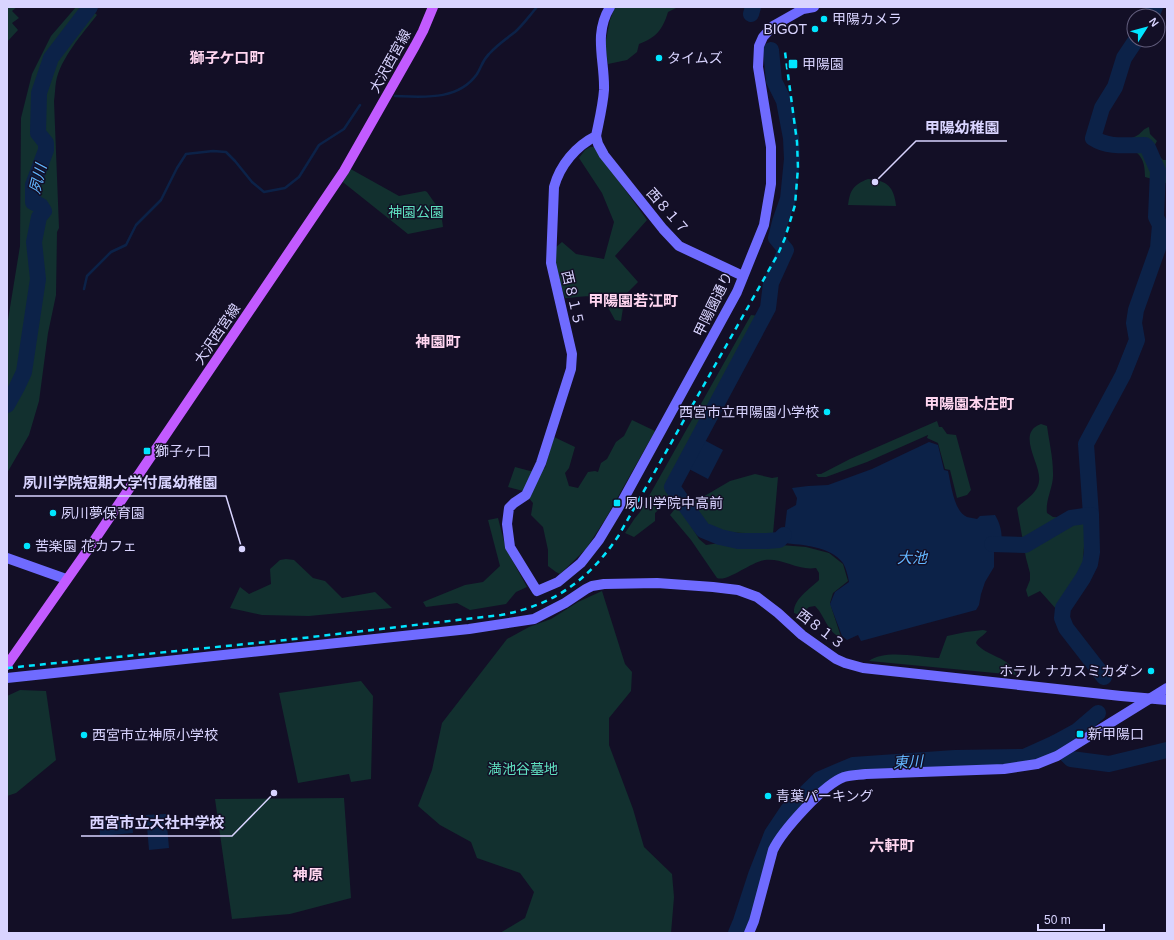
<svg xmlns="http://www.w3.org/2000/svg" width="1174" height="940" viewBox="0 0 1174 940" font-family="Helvetica,'Noto Sans JP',sans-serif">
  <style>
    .green { fill: #12302f }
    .water { fill: #0c2248 }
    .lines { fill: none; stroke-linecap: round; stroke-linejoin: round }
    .stream { stroke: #0c2248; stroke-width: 2.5 }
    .river { stroke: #0c2248; stroke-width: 16 }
    .secondary { stroke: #6f6bff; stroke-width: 10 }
    .primary { stroke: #c25bff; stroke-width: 10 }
    .rail { stroke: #00e5ff; stroke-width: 2.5; stroke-dasharray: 6 5; stroke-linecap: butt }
    .poi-dot { fill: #00e5ff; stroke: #130f26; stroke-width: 1.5 }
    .labels { text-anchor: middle; stroke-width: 3; stroke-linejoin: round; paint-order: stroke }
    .poi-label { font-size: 14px; fill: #d9d4ff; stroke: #130f26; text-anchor: start }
    .street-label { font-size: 14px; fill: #d9d4ff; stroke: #130f26 }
    .park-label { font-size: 14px; fill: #5fe0c0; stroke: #130f26 }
    .neighbourhood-label { font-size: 15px; font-weight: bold; fill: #ffd6f0; stroke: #130f26 }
    .water-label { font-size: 15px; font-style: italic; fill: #62b6ff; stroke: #130f26 }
    .leader { fill: none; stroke: #d9d4ff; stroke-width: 1.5 }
    .callout-dot { fill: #d9d4ff; stroke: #130f26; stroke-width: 1.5 }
    .callout-label { font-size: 15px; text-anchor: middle; font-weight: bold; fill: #d9d4ff; stroke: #130f26; stroke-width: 3; stroke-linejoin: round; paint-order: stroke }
  </style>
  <rect width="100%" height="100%" fill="#130f26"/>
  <g class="green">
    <path d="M7,7h10l-5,4 7,7 -7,5 6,7 -11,12z"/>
    <path d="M76,7h12l9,8c-14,18 -37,44 -41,67 -1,6 -1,12 -2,19l5,127 -2,4 -1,63 -8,38 -9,68 -10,34 -22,38v-147l13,-80 1,-128 11,-44 19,-38z"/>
    <path d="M615,7h63l-10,5c-5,17 -12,26 -29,32l-2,8 -10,8 -19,4 -3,-19 5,-25z"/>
    <path d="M1149,127l1,7 7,7c-6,10 -1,11 6,19h4v21l-1,2 -21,-6c0,-15 -3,-23 -17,-30l1,-7c3,-3 6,-3 9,-5 4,-3 5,-6 11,-8z"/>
    <path d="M590,147h4l53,73 -32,36 23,26 -13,13 -4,26 -6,-1 -11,-20c-9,-7 -28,-2 -39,-2l-10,-33v-17l7,-6 14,12 28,5 10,-37 -12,-29 -23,-35 6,-8z"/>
    <path d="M347,167l52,29 26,-5 2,1 14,20 2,15 -35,7 -69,-55z"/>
    <path d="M868,179c19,1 26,8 28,27l-48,-1c2,-15 5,-20 20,-26z"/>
    <path d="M766,298l7,5v5l-99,178 5,5 -24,22v8l-21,16 -9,-4 10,-15 5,-6 111,-197 8,1 5,-8 -2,-9z"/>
    <path d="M632,420l23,11 -49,87 -20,31 -26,25 -4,-2 -8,-6v-16l-5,-23 -12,-12 2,-12 -10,-12 -15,-4 7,-20 15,4 15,-3 9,-31 21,10 -6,21 -4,5 4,13 9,2 10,-16 7,-1 3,1 3,-9 6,-4 9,-17 8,-6z"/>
    <path d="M937,421l2,6h3l5,7 9,1 15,55 -4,5 -10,3 -7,-28 -5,-1 -7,-26 -11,-5 1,-3 -61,27 -41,15h-8l-2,-3h5l29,-15z"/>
    <path d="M1041,424l6,2c2,15 6,31 6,47 1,13 -8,27 -6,40l6,4 33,2 -3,42 -2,12 -24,37 -17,-19 -12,6 -2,-7 4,-10v-7l-4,-15 -9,-50c8,-8 21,-15 22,-27 3,-16 -24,-48 2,-57z"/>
    <path d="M755,474l17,4 6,-1 -5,57 -53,-2 -9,-4 -20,-24 39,-23z"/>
    <path d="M680,508l19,31 7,6 27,-4 73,6 23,6 14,11 5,17 -15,12 -3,10 11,34c-13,-3 -17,-23 -26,-31l-6,1 -9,8 -6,-2c-1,-14 16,-24 25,-33v-7l-3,-5c-18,3 -33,-10 -51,-8 -15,2 -37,22 -48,18l-26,-38 -21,-25 4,-5z"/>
    <path d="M498,518l8,31 21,38 -11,5 -10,12 -36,6 -13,-7 -31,4 -3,-5 42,-17 18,-3 17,-16 -12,-46z"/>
    <path d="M286,559l8,1 19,18 12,3 17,17 33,-6 17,16 -83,8 -47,-1 -32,-7 10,-21 9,7 22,-10 -1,-15 10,-9z"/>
    <path d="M602,591l23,73 7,8 -1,19 -22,27v27l24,64 11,38 28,27 2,23 -3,36h-171l25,-15 9,-26 -14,-19 -43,-15 -6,-16 -31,-17 -22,-19 14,-36 10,-47 65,-84 22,-12 22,-8 27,-17z"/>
    <path d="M983,630l4,1c-3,5 -10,7 -11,12 10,14 34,13 40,32l-147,-14c15,-12 50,-4 70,-3l8,-22 19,-4z"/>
    <path d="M361,681l12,15 -2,83 -20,3 -2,-8 -51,9 -19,-90z"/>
    <path d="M20,690l26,1 10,69 -40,33 -9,3v-100z"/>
    <path d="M344,798l7,100 -61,16 -58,5 -17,-120z"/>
  </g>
  <g class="water">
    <path d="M704,440l19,10 -15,29 -19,-10z"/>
    <path d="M929,442l9,3 6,25 4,1c3,13 6,41 19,46 3,1 7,1 10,2l3,-3 15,-1c5,8 9,21 5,30 -1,3 -4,5 -6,7v15l-9,15 -4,12 -2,11 -3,5 -115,31 -3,-6 -11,5 -5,-4 -12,-32 5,-12 14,-10c-1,-6 -3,-14 -6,-19 -13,-17 -40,-18 -60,-20l4,-33 9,-5 1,-7 -5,-10 16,-2 20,-1 44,-16z"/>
    <path d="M131,814l2,19 -33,3 -1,-20z"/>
    <path d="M166,814l3,34 -20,2 -3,-35z"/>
  </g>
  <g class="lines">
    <g class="stream">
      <path d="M395,96c28,1 63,5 82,-22 5,-8 5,-13 12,-20 8,-9 17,-15 26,-22 8,-7 15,-17 22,-25"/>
      <path d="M84,289l3,-13 24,-24 15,-7 10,-20 25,-25 16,-32 9,-14 27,-3 13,1 9,9 17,21 12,10 21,-4 14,-11 20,-32 25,-16 16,-24"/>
    </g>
    <g class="river">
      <path d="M751,14l2,-7"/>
      <path d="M1151,16l4,-9"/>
      <path d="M771,50l3,31 10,20 7,37 1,21 -4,40 -8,23 -4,16 10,12 -15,33 -3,25 -96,179 31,43 17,7 18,4h29l12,-1 5,-5"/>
      <path d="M7,405l10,-18 7,-15 14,-93 -4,-37 5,-25 5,-6 -3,-5 -8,-4v-17l13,-35v-7l-8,-10 1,-40 12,-35 39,-51"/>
      <path d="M1091,515l-5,-71 37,-69 14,-35 -3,-17 2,-13 22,-62 2,-23 -4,-8 2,-46 -10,-23 -3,-3c-18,0 -37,3 -52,-7l9,-30 13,-21 9,-29 12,-18"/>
      <path d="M992,544l33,1 46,-27 20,-3 1,37 -2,12 -7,14 -20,30 -1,10 4,10 38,49"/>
      <path d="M1055,743l16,16 38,5 58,-14"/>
      <path d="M736,933l5,-12 15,-46 16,-41 16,-24 32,-31 33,-14 102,-7 69,-1 31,-14 22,-12 21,-18"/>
    </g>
    <g class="secondary">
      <path d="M610,7c-17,28 -5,53 -6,83 -1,15 -5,31 -8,46 -20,10 -36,29 -42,51l-3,76 21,91 -1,15 -30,94 -15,32 -12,8 -5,5 -2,16 3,23 27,44 21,-9 23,-19 18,-23 24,-40 114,-208 27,-67 7,-41v-37l-13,-80 1,-21 4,-9 10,-11 30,-17 11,-2"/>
      <path d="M596,136l2,8 6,11 59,74 16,17 64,30"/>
      <path d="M7,558l59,21"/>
      <path d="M7,678l462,-49 65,-10 31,-16 21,-14 6,-3 12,-2 53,-1 56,4 25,3 19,7 21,16 24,22 34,24 9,4 18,5 258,28 46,4"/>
      <path d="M749,933l5,-12 19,-71c9,-19 51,-66 71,-73 7,-2 15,-2 22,-3l138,-5 33,-5 20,-8 110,-68"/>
    </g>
    <path class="primary" d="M7,665l80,-114 257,-380 71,-125 8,-15 10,-24"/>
    <path class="rail" d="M7,668l279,-28 215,-25c53,-10 88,-35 118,-80l159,-281 7,-16 10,-33 3,-37 -1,-26 -12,-90"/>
  </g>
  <g class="poi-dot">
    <circle cx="824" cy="19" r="4"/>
    <circle cx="815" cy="29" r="4"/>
    <circle cx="659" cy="58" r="4"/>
    <rect x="788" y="59" width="10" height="10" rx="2"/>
    <circle cx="827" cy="412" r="4"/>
    <rect x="143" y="447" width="8" height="8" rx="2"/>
    <rect x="613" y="499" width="8" height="8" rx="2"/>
    <circle cx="53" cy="513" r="4"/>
    <circle cx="27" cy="546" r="4"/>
    <circle cx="1151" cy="671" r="4"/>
    <rect x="1076" y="730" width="8" height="8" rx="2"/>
    <circle cx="84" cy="735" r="4"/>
    <circle cx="768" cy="796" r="4"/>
  </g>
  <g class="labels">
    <g class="poi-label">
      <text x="832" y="24">甲陽カメラ</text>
      <text x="807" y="34" text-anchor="end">BIGOT</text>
      <text x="667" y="63">タイムズ</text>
      <text x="802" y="69">甲陽園</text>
      <text x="819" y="417" text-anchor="end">西宮市立甲陽園小学校</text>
      <text x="155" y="456">獅子ヶ口</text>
      <text x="625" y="508">夙川学院中高前</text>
      <text x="61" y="518">夙川夢保育園</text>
      <text x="35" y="551">苦楽園 花カフェ</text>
      <text x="1143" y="676" text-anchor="end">ホテル ナカスミカダン</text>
      <text x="1088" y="739">新甲陽口</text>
      <text x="92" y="740">西宮市立神原小学校</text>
      <text x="776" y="801">青葉パーキング</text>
    </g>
    <g class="street-label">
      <text transform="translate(390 61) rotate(-61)" y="5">大沢西宮線</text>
      <text transform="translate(668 211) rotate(49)" y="5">西８１７</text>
      <text transform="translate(573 298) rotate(77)" y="5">西８１５</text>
      <text transform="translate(713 304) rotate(-64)" y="5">甲陽園通り</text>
      <text transform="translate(217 334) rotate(-56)" y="5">大沢西宮線</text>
      <text transform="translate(821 629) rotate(37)" y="5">西８１３</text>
    </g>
    <g class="park-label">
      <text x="416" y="217">神園公園</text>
      <text x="523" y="774">満池谷墓地</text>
    </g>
    <g class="neighbourhood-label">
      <text x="227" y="63">獅子ケ口町</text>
      <text x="633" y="306">甲陽園若江町</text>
      <text x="438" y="347">神園町</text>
      <text x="969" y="409">甲陽園本庄町</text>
      <text x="892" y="851">六軒町</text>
      <text x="308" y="880">神原</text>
    </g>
    <g class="water-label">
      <text transform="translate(38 179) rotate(-76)" y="5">夙川</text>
      <text x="912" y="563">大池</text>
      <text transform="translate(908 762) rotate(-3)" y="5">東川</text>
    </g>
  </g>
  <path class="leader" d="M875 182L916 141H1007M242 549L226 496H15M274 793L232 836H81"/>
  <g class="callout-dot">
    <circle cx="875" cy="182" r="4"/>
    <circle cx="242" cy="549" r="4"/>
    <circle cx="274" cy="793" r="4"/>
  </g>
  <g class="callout-label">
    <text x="962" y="133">甲陽幼稚園</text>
    <text x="120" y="488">夙川学院短期大学付属幼稚園</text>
    <text x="157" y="828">西宮市立大社中学校</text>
  </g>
  <rect width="1174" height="940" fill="none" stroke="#d9d4ff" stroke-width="16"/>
  <g transform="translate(1146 28) rotate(54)"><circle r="19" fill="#130f26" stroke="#625e7d"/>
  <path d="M0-3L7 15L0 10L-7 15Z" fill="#00e5ff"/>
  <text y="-6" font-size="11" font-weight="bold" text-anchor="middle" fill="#d9d4ff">N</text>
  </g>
  <path d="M1038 924v6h66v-6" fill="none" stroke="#d9d4ff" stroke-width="2"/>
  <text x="1044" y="924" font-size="12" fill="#d9d4ff" stroke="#130f26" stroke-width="3" paint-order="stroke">50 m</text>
</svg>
